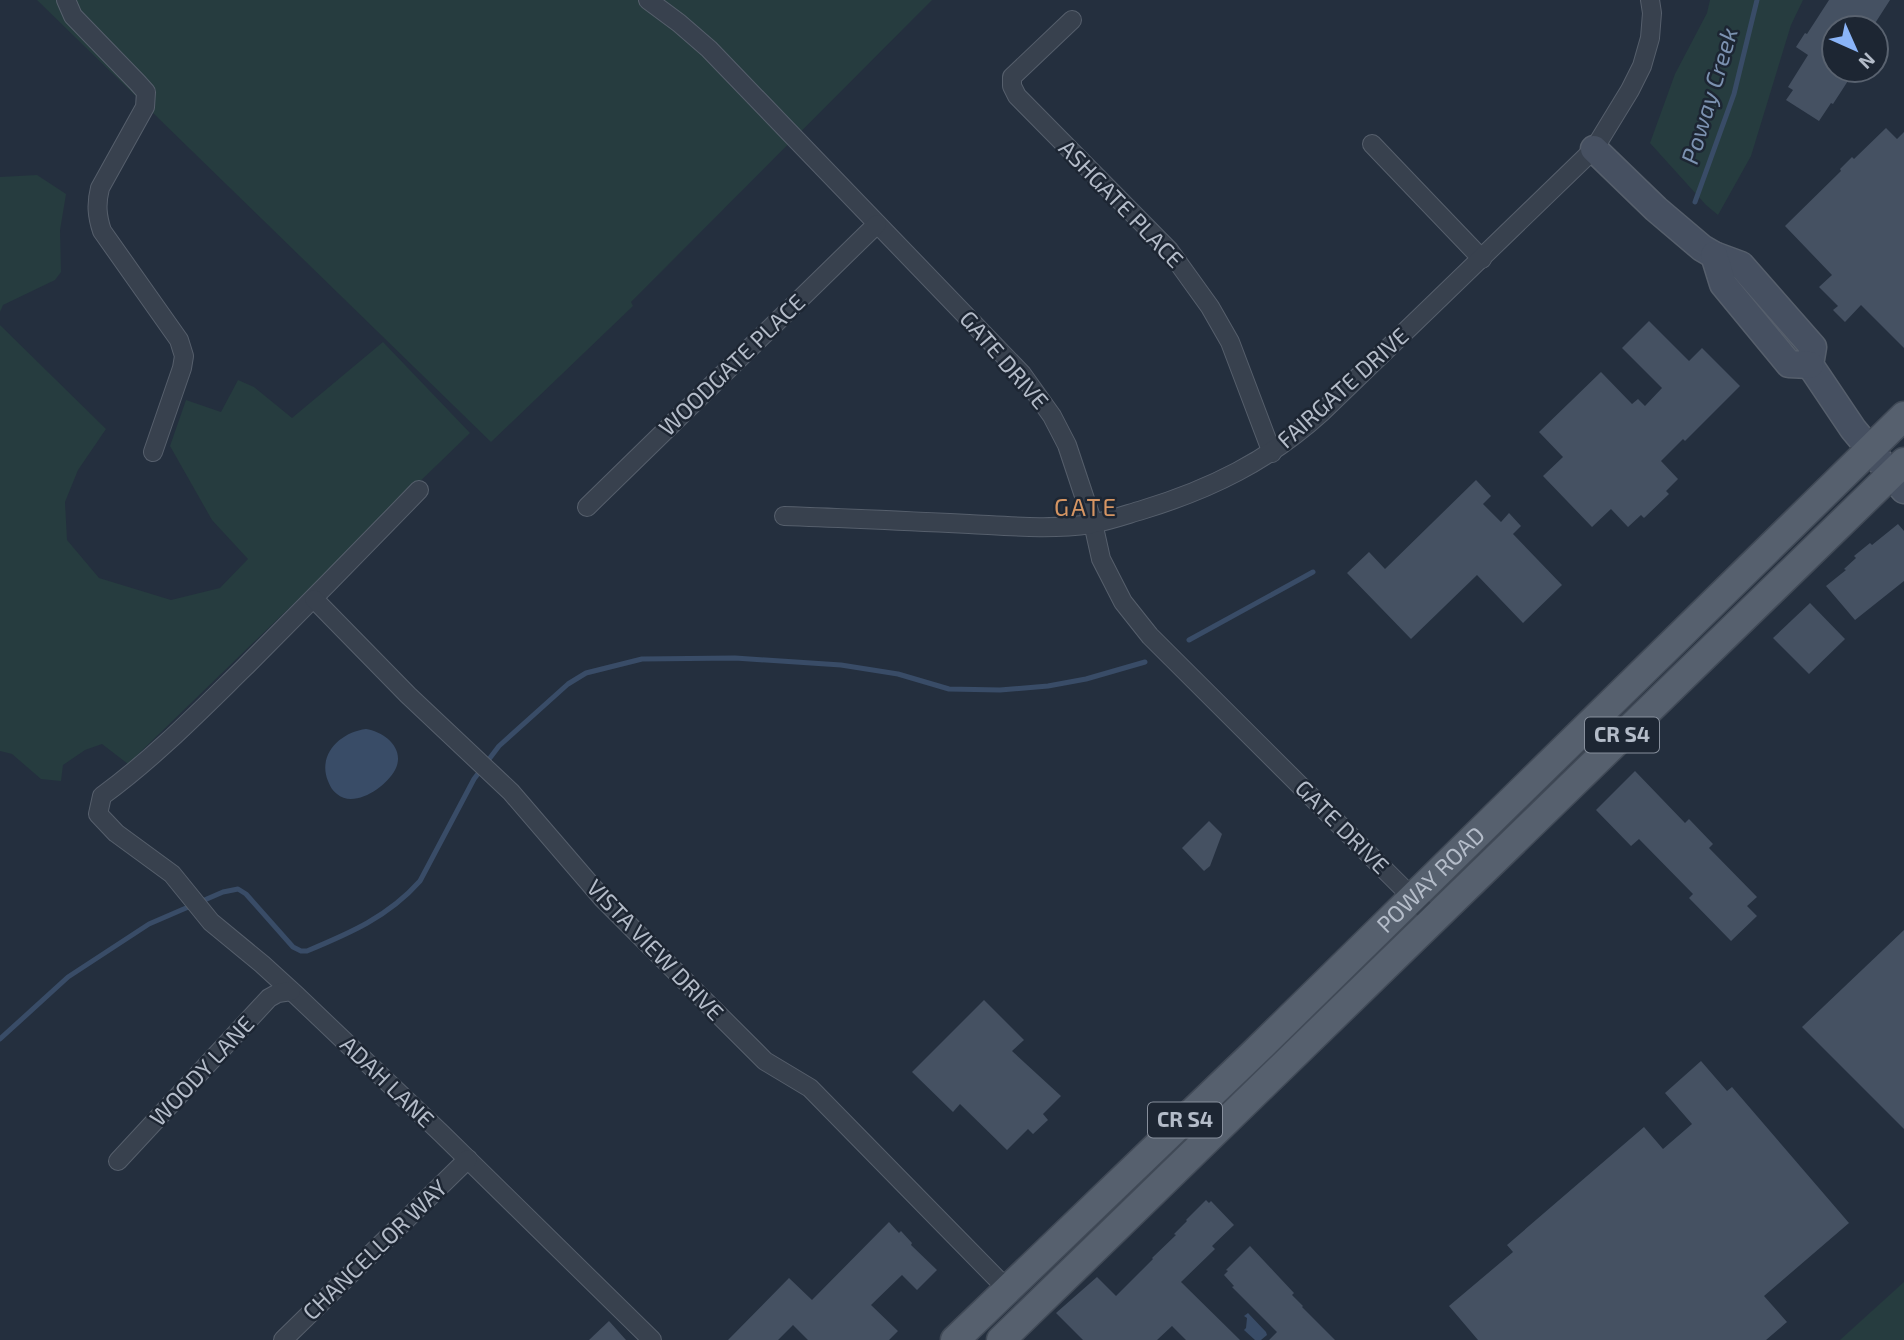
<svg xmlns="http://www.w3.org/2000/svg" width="1904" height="1340" viewBox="0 0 1904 1340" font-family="'Exo 2',sans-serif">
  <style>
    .green { fill: #263c3f }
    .water { fill: #394c67 }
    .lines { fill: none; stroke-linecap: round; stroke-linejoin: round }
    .stream { stroke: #394c67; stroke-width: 5 }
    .building { fill: #455162 }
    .street-casing { stroke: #565f6c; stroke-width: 20 }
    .secondary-casing { stroke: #565f6c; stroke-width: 29 }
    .primary-casing { stroke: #414a57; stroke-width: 31 }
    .street { stroke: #38414e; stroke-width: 18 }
    .secondary { stroke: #465061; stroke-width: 26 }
    .primary { stroke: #56606e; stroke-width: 28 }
    .labels { text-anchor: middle; stroke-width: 5; stroke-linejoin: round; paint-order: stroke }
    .shield { fill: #1d2633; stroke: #878f9c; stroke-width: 2 }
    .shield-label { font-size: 21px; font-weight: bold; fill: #b4bcc9 }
    .street-label { font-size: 23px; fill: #b4bcc9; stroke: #1d2633 }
    .water-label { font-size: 24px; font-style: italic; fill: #7c92b1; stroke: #1d2633 }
    .neighbourhood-label { font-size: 24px; letter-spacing: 2px; fill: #d59563; stroke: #1d2633 }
  </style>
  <rect width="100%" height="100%" fill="#242f3e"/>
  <g class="green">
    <path d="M37,0h895l-301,302 2,4 -142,136z"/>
    <path d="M1710,0h93l-12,25 -40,131 -33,59 -12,-10 -56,-62 25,-69 32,-61z"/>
    <path d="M37,175l29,19 -6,36 1,42 -6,8 -52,25 -3,7v-135z"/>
    <path d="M0,325l106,104 -28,41 -13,32 2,38 32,38 72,22 49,-12 28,-29 -36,-39 -42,-74 16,-46 35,12 17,-32 16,7 38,31 91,-76 87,91 -342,331 -26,-20 -17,6 -22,15 -2,16 -20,-2 -29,-25 -12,-3z"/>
    <path d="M1904,1282v58h-64z"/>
  </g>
  <g class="water">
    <path d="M366,729c19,3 40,20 29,41 -9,17 -41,39 -58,24 -5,-4 -7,-8 -9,-13 -11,-27 13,-49 38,-52z"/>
    <path d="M1248,1313l18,19 1,3 -6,5h-6l-11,-10 2,-2 1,-10 -3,-2z"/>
  </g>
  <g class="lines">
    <g class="stream">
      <path d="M1695,202l39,-108 23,-94"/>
      <path d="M1189,640l124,-68"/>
      <path d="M0,1039l68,-62 81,-53 74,-32 15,-3 8,5 47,53 8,4h6c43,-18 81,-34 113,-70l54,-102 25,-33 69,-62 18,-11 56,-14 93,-1 106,7 57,9 51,15 51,1 48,-4 38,-7 59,-17"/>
    </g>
  </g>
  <g class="building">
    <path d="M1829,0h61l-18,28h-38v42h21l-22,34 -2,-1 -12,18 -33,-21 7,-10 -5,-3 20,-32 -12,-8 9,-14 2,1z"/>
    <path d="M1886,128l11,11 7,-7v216l-43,-43 -16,17 -12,-12 5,-4 -19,-19 13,-12 -47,-49 56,-55 -1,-2 12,-12 2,2z"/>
    <path d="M1649,321l40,40 13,-13 38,38 -55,55 -2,-2 -22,22 17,18 -12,12 3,3 -25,24 -3,-3 -13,12 -17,-18 -19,18 -49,-51 20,-19 -24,-25 62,-60 31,32 6,-5 7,7 17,-18 -40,-40z"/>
    <path d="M1476,480l15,16 -8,8 18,18 8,-9 12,13 -8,8 49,51 -39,38 -46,-48 -66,64 -64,-66 22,-21 16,17z"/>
    <path d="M1898,524l6,7v50l-49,39 -29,-34 20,-16 -2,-1 12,-11 -2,-2 16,-13 2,2z"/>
    <path d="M1810,603l35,36 -36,35 -36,-36z"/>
    <path d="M1635,771l50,52 4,-4 24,25 -4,4 48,49 -10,9 10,10 -26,25 -42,-43 4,-4 -54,-55 -8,7 -35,-36z"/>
    <path d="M1209,821l13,13 -12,32 -6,5 -22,-23z"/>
    <path d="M1904,930v199l-102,-102z"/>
    <path d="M984,1000l40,40 -12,11 49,45 -18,18 5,6 -15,14 -5,-5 -21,21 -47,-46 -7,8 -41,-40z"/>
    <path d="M1701,1061l26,30 5,-4 117,136 -85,73 23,26 -21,18h-288l-29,-34 64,-54 -6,-7 137,-118 19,22 29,-25 -27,-31z"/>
    <path d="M1206,1200l3,3 2,-2 23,24 -22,21 3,3 -34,33 59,58h-54l-14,-14 -15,14h-74l-27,-27 41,-36 19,19 37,-37 -1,-1 24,-23 -2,-1 13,-13 -1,-1z"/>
    <path d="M889,1222l10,11 2,-2 11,12 -1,2 26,25 -20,20 -15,-15 -31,30 27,26 -9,9h-81l-15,-15 -15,15h-50l61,-62 23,22z"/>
    <path d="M1250,1246l44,47 -2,2 11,11 -1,1 33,33h-66l8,-8 -45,-45 2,-1 -10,-11 4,-4 -2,-1z"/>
    <path d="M609,1321l17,19h-37z"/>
  </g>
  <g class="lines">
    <defs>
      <g id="street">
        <path d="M66,0l7,16 64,66 9,10 -1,15 -45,81c-4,16 -3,28 2,43l77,109 5,16 -2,12 -29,84"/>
        <path d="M648,0l31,23 30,26 313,325 30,42 15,29 26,78 8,36 22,43 27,34 284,283"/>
        <path d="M1072,20l-60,57v9l5,10 152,154 41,57 20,35 42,111"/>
        <path d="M1372,144l110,115"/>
        <path d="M419,490c-58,60 -116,119 -175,178 -46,45 -90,90 -142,128l-4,18 18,19 56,41 39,48 51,42 34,31 145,138 211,207"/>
        <path d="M587,507l290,-283"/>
        <path d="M784,516c61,2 123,5 185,8 40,2 82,6 122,0 17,-3 34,-9 51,-14 69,-21 126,-49 180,-98l272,-263 36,-59 12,-24 8,-28 2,-25 -2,-13"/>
        <path d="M314,599l94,96 103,97 92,107 162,162 45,27 197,201"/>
        <path d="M118,1161l151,-163 9,-5 13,-2"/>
        <path d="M283,1340l185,-181"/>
      </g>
      <g id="secondary">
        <path d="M1594,149l62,60 46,39 12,7 27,10 72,82 -3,18 43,64 51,61"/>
        <path d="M1714,255l9,29 66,80 21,1"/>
      </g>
      <g id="primary">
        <path id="s1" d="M955,1340l297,-285 652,-639"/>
        <path d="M1001,1340l903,-878"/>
      </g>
    </defs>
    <use href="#street" class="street-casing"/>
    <use href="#secondary" class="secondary-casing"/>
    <use href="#primary" class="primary-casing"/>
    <use href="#street" class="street"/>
    <use href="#secondary" class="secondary"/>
    <use href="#primary" class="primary"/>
  </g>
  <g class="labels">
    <g class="shield">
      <rect x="1585" y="717.5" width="74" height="35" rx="5"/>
      <rect x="1148" y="1102.5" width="74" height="35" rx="5"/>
    </g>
    <g class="shield-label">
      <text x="1622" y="742">CR S4</text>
      <text x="1185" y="1127">CR S4</text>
    </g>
    <g class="street-label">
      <text transform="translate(1121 204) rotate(46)" y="8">ASHGATE PLACE</text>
      <text transform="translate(1004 360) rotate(49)" y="8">GATE DRIVE</text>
      <text transform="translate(732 365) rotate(-44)" y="8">WOODGATE PLACE</text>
      <text transform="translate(1343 388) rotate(-42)" y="8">FAIRGATE DRIVE</text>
      <text transform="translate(1342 827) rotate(45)" y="8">GATE DRIVE</text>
      <text dy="8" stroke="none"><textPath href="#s1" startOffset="662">POWAY ROAD</textPath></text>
      <text transform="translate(655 950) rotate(46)" y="8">VISTA VIEW DRIVE</text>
      <text transform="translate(202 1071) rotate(-47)" y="8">WOODY LANE</text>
      <text transform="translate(387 1082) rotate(44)" y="8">ADAH LANE</text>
      <text transform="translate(375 1250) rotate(-44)" y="8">CHANCELLOR WAY</text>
    </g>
    <g class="water-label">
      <text transform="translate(1710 96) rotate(-73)" y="8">Poway Creek</text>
    </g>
    <g class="neighbourhood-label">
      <text x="1086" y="516">GATE</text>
    </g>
  </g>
  <g transform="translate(1855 49) rotate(135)"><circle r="33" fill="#1d2633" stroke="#59626f" stroke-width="2"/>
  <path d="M0-5L12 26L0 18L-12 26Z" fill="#8ab4f8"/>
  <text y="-10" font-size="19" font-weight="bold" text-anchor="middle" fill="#b4bcc9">N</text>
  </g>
</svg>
